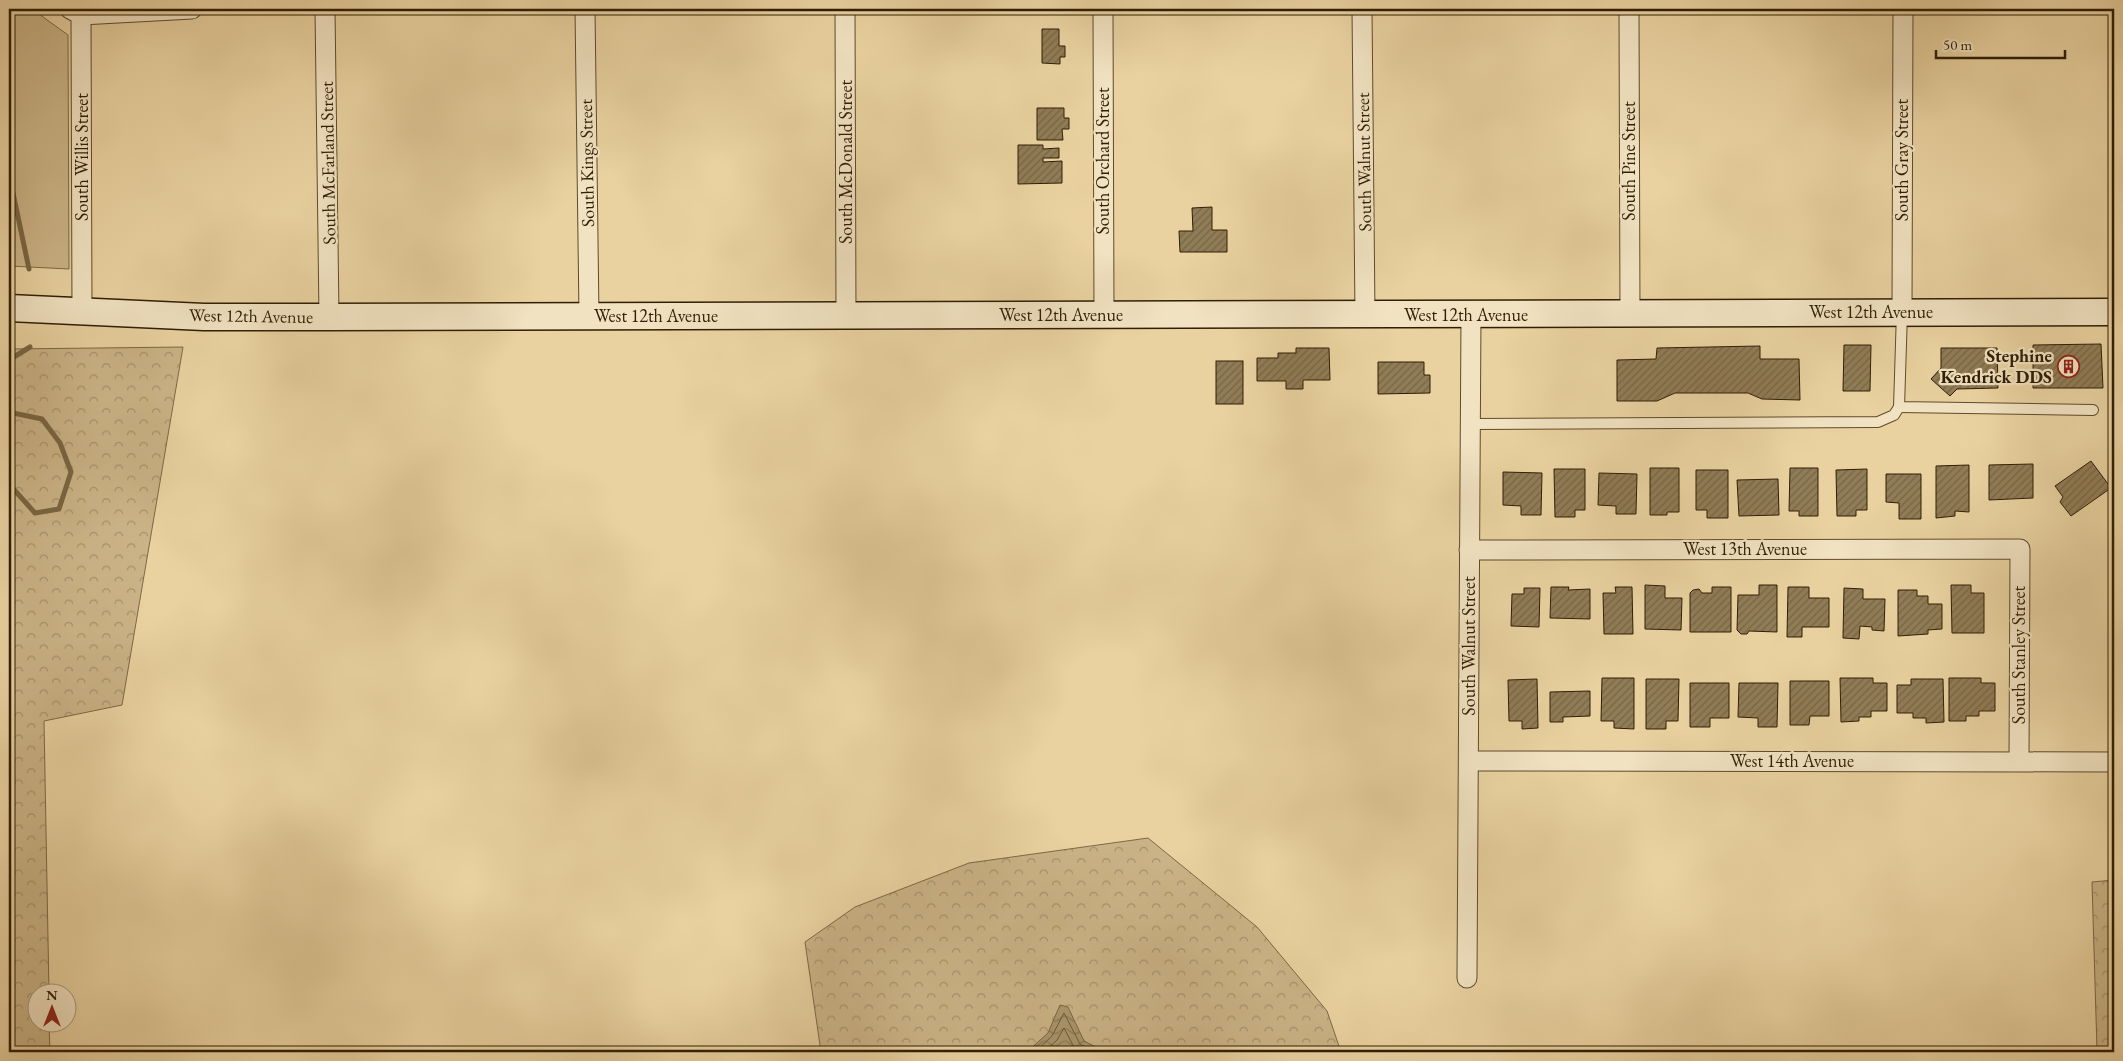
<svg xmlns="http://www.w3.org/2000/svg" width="2123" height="1061" viewBox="0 0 2123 1061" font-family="'EB Garamond',serif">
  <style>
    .green { fill: #cab386; stroke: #7d6846 }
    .forest { fill: url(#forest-crowns); stroke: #7d6846 }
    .water { fill: url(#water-waves); stroke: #796542 }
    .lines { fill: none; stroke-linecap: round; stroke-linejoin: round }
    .shore { stroke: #6d5a38; stroke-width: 1 }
    .stream { stroke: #796542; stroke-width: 5 }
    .building { fill: url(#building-hatch); stroke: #301e05 }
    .lane-casing { stroke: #5e4b2c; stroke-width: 12 }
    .street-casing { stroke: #5e4b2c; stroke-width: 21 }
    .secondary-casing { stroke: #301e05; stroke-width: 29 }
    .lane { stroke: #f1e2c1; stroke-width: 10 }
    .street { stroke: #f1e2c1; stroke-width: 19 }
    .secondary { stroke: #f1e2c1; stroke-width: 26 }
    .labels { text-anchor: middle; stroke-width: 4.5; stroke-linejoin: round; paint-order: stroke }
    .street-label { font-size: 18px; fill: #301e05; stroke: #f1e2c1 }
    .poi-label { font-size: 18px; font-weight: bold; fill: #301e05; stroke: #f1e2c1; text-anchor: end }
  </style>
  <defs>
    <pattern id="forest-crowns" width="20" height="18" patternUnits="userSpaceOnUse" patternTransform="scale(1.25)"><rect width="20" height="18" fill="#cab386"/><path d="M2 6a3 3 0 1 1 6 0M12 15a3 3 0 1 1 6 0" fill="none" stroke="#a4916c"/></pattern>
    <pattern id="water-waves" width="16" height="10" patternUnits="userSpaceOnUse" patternTransform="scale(1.25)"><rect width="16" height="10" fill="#aa956b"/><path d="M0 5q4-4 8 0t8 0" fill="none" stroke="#8b7956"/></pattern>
    <pattern id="building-hatch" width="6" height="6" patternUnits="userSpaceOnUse" patternTransform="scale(1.25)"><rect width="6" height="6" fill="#907c56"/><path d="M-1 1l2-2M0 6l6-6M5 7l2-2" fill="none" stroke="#766545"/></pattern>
  </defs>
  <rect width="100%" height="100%" fill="#e9d2a0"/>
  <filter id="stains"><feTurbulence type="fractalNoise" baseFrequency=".004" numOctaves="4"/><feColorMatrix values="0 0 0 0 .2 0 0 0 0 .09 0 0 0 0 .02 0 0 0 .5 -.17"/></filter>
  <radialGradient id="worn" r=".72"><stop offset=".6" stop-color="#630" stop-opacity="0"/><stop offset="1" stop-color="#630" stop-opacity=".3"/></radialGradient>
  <path class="green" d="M9,9h23l36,26 1,234 -60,-3z"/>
  <g class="forest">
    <path d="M183,347l-61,358 -78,16 5,272 -11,1v30h11l1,28h-41v-703z"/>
    <path d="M1148,838l109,89 70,84 14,41h-520l-16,-110 50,-35 114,-44z"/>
    <path d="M2114,880v172h-84l67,-2 -5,-168z"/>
  </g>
  <path class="water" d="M1060,1005l8,2 16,34 22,11h-79l21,-19z"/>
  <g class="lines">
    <g class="shore">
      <path d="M1035,1052l17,-16 12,-23 16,31 15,8"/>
      <path d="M1044,1052l13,-12 7,-12 10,19 7,5"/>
    </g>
    <g class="stream">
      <path d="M9,87l3,6 -3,24"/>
      <path d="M9,174l20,95"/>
      <path d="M9,360l21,-13"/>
      <path d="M9,408l4,5 29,6 18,24 11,29 -12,37 -24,4 -26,-29"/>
    </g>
  </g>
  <g class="building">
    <path d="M1042,29h17v17h6v11h-5v7l-18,-1z"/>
    <path d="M1037,108h27v10h5v11h-7l1,11h-26z"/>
    <path d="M1018,145h25v4l16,-1v10h-16v4l19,-1v22l-44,1z"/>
    <path d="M1212,207v23h15v22h-47l-1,-21h14l-1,-23z"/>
    <path d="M2101,344l2,44h-70v-43z"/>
    <path d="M1844,345h27l-1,46h-27z"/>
    <path d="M1760,346v13h39l1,41 -38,-1 -14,-6h-73l-18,8h-40v-41l39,-1 1,-11z"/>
    <path d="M1296,348h33l1,32h-27v9h-17v-8h-29v-23h21v-5h18z"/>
    <path d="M1941,348h56l1,40 -41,1 -7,7 -19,-17 10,-11z"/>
    <rect x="1216" y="361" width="27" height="43"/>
    <path d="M1378,362h46v13h6v18l-52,1z"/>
    <path d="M2091,461l20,27 -40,28 -11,-14 3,-5 -8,-11z"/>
    <path d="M2033,464v34l-44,2v-35z"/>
    <path d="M1969,465v47l-14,-1v5l-19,2v-52z"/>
    <path d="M1650,468h29v44h-12v3h-17z"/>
    <path d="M1790,468h28v48h-19v-5h-10z"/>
    <path d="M1554,469h31v41h-10v7h-20z"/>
    <path d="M1867,469v41h-11v6h-19l-1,-46z"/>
    <path d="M1696,470h32v48h-21v-8h-11z"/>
    <path d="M1503,472l39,1 -1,42h-20v-9l-18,-1z"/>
    <path d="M1599,473l38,1 -1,40h-20v-8l-18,-1z"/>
    <path d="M1886,474h35v45h-22v-16l-13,-1z"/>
    <path d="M1778,479l1,36 -40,1 -2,-36z"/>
    <path d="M1645,585l20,1v12h17l-1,32 -36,-1z"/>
    <path d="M1759,585h18v47l-28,-1 -2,3h-6l-4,-4 1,-35h21z"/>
    <path d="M1951,585h20v8h13v40h-32z"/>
    <path d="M1551,587h18l-1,3 22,-1v30l-40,-1z"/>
    <path d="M1615,587h17l1,47h-29l-1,-41h13z"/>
    <path d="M1712,587h19v45h-41v-39l3,-3 6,-1 3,4h10z"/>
    <path d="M1788,587h21v11h20v29h-27v10h-15z"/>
    <path d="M1524,588h16l-1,39 -28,-1 1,-32h12z"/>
    <path d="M1844,588l19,1v10h22l-1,32 -12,-1v-3l-12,-1 -1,13 -16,-1z"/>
    <path d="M1898,590h19v6h11v8h14v25l-14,1v4l-30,2z"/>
    <path d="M1602,678h32v51l-20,-1v-7h-13z"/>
    <path d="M1840,678h33v5h14v28h-16v6h-12v4l-18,1z"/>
    <path d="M1949,678h32v5h14v28h-16v5h-13v5h-17z"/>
    <path d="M1537,679l1,49 -16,1v-8h-13l-1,-41z"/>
    <path d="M1646,679h33l-1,42h-12v8h-20z"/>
    <path d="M1911,679h32l1,43 -18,1v-5h-13v-5h-16v-28h14z"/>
    <path d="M1790,681h39v35h-19l-1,9h-19z"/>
    <path d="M1690,683h39v35h-19v9h-20z"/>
    <path d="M1739,683h39l-1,44h-19v-9l-20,-1z"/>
    <path d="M1590,691v25l-27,1v5h-13v-30z"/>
  </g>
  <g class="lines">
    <defs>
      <g id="lane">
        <path d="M1902,312l-3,95 194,3"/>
        <path d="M1471,424l407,-2 16,-7 5,-8"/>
      </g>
      <g id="street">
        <path d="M70,9l11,6 1,297"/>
        <path d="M325,9l4,308"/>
        <path d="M585,9l4,307"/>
        <path d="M845,9l1,307"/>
        <path d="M1103,9l1,305"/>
        <path d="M1362,9l3,306"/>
        <path d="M1629,9l1,305"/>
        <path d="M81,15l111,-6"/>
        <path d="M1902,312l1,-303"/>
        <path d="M1469,550l551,-1 -1,212"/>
        <path d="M1469,761l645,1"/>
        <path d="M1467,978l4,-663"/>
      </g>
      <path id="secondary" d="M9,308l195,9h125l1785,-5"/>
    </defs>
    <use href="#lane" class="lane-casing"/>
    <use href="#street" class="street-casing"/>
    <use href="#secondary" class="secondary-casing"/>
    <use href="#lane" class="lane"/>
    <use href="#street" class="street"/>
    <use href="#secondary" class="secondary"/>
  </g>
  <defs>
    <symbol id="building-ring" viewBox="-11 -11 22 22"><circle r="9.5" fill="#f1e2c1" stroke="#8f2418" stroke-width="1.5"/><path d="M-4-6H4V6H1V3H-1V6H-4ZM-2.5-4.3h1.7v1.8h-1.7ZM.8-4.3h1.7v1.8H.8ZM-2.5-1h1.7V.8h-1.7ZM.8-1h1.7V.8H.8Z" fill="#8f2418"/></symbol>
  </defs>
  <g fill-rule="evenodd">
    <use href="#building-ring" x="2056" y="354" width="25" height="25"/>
  </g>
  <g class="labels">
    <g class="street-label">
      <text transform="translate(82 157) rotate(-90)" y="6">South Willis Street</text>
      <text transform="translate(1902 160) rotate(-90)" y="6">South Gray Street</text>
      <text transform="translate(1103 161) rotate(-90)" y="6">South Orchard Street</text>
      <text transform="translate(1629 161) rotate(-90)" y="6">South Pine Street</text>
      <text transform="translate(846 162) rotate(-90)" y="6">South McDonald Street</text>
      <text transform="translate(1364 162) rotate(-91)" y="6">South Walnut Street</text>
      <text transform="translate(328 163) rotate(-91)" y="6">South McFarland Street</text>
      <text transform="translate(587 163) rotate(-91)" y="6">South Kings Street</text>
      <text x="1871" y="318">West 12th Avenue</text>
      <text x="1061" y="321">West 12th Avenue</text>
      <text x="1466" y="321">West 12th Avenue</text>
      <text transform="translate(251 316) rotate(1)" y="6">West 12th Avenue</text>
      <text x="656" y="322">West 12th Avenue</text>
      <text x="1745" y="555">West 13th Avenue</text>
      <text transform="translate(1469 646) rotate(-90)" y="6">South Walnut Street</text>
      <text transform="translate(2019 655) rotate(-90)" y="6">South Stanley Street</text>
      <text x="1792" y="767">West 14th Avenue</text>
    </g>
    <g class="poi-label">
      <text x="2052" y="362">Stephine<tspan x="2052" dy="21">Kendrick DDS</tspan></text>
    </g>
  </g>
  <rect width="2123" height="1061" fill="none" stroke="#e9d2a0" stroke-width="30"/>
  <rect x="10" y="10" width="2103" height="1041" fill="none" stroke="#301e05" stroke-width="2.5"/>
  <rect x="15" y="15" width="2093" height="1031" fill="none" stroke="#301e05"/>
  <g transform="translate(52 1008)"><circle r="24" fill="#f1e2c1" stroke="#a49476"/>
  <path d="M0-4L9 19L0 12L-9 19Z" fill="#8f2418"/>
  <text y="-8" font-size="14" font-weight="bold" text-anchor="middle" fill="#301e05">N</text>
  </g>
  <path d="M1936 50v8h129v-8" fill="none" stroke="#301e05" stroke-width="2.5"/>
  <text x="1943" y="50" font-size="15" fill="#301e05" stroke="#f1e2c1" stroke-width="4" paint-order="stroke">50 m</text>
  <rect width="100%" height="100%" filter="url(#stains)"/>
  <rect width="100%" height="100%" fill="url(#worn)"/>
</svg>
